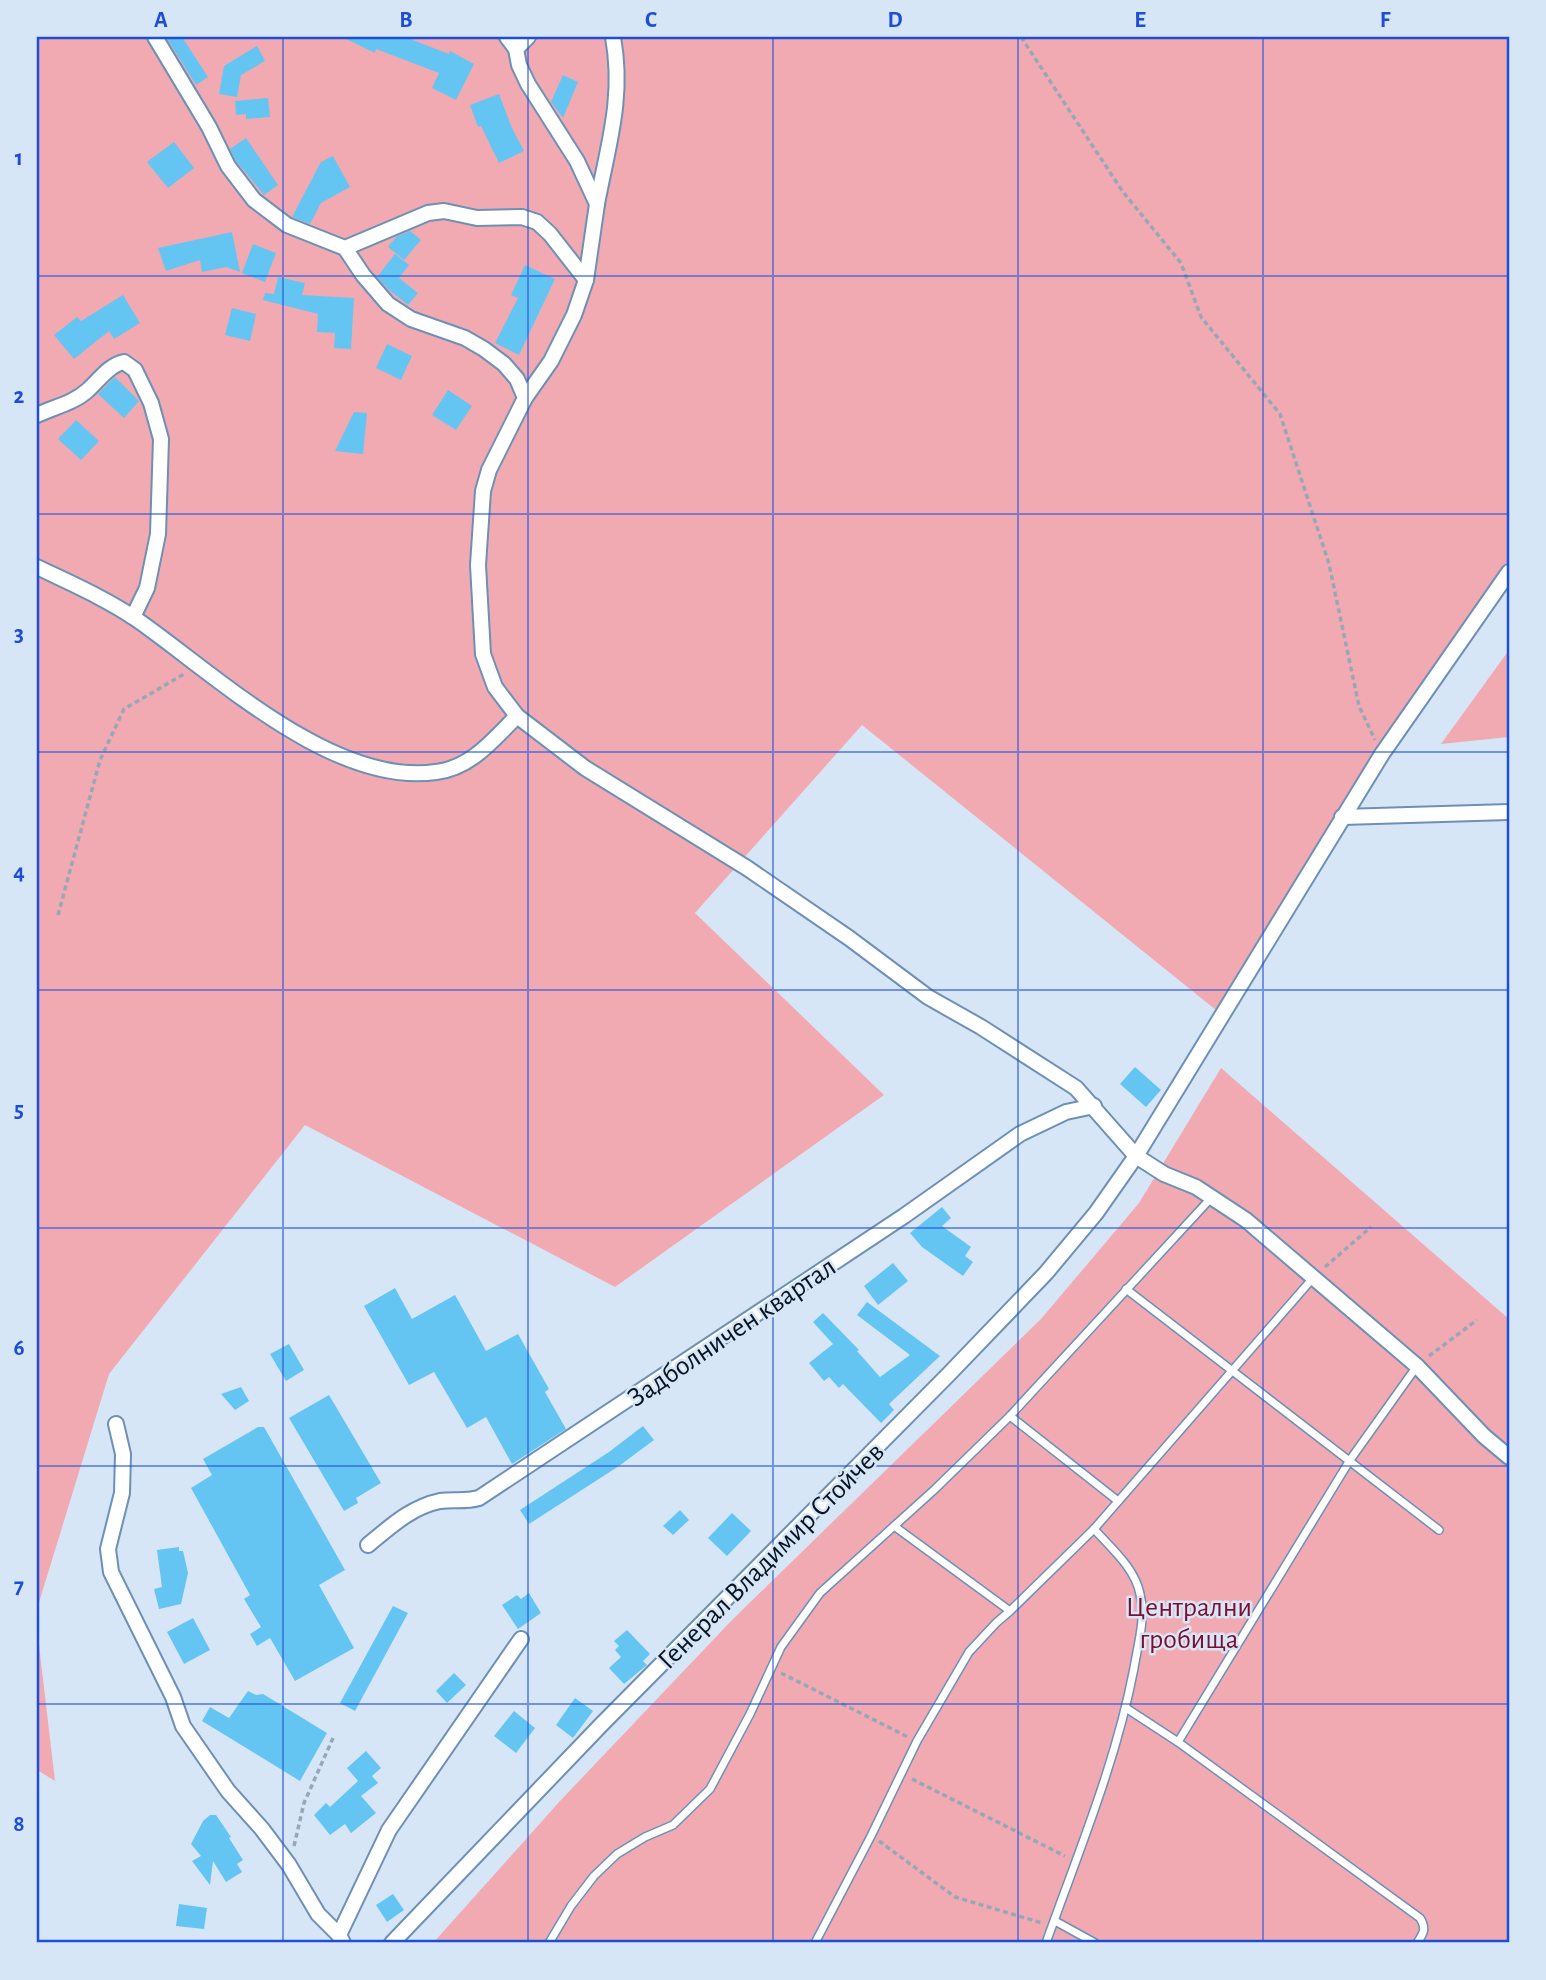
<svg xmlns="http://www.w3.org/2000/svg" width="1546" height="1980" viewBox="0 0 1546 1980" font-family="'Alegreya Sans',sans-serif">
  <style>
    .green { fill: #f1aab2 }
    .building { fill: #65c5f2 }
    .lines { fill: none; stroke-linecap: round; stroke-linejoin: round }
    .service-casing { stroke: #6d90b6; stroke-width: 10 }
    .minor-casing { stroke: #6d90b6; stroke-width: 18 }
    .path { stroke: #98a7b7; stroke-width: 3.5; stroke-dasharray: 5 3.5; stroke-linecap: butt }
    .service { stroke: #fff; stroke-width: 7 }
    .minor { stroke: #fff; stroke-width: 14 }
    .grid { fill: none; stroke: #1d4ed8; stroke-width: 2; stroke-opacity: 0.55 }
    .labels { text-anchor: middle; stroke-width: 5; stroke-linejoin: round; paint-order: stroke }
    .street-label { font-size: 28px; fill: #071422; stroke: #d7e6f7 }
    .park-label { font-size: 28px; fill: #7c0e30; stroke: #d7e6f7 }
    .neatline { fill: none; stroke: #1d4ed8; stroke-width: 2.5 }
    .grid-label { font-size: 23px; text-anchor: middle; font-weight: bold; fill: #1d4ed8 }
  </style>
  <rect width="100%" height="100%" fill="#d7e6f7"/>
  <g class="green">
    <path d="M37,37h1472v539l-93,129 -200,305 -354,-285 -167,188 189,182 -269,192 -310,-162 -196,249 -72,235z"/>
    <path d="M1509,650v87l-68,7z"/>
    <path d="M1221,1068l288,251v624h-1076l127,-142 172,-181 309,-301 98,-116z"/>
    <path d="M37,1628l18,153 -18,-11z"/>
  </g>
  <g class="building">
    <path d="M166,37h16l26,40 -12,8z"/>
    <path d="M342,37h63l44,17 1,-3 24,13 -18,36 -24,-12 7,-15 -63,-24 -1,4z"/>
    <path d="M257,46l8,15 -24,14 -4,22 -18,-3 5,-28z"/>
    <path d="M563,75l15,7 -15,36 -12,-16z"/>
    <path d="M499,94l13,34 12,23 -25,12 -18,-37 -3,1 -8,-22z"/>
    <path d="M268,98l2,19 -24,2v-5l-10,1 -1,-14z"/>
    <path d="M246,138l32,47 -14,10 -28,-34 -6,-12z"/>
    <path d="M174,142l20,26 -26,20 -21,-26z"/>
    <path d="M333,156l17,31 -29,16 -11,21 -18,-7 29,-55z"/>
    <path d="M410,231l11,9 -17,20 -16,-13 8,-10z"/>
    <path d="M232,232l8,40 -14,-5 -24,5 -2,-12 -34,11 -8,-23z"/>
    <path d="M253,244l23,9 -11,29 -23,-9z"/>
    <path d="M395,254l14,11 -10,13 19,15 -10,12 -20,-16 -11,-12z"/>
    <path d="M525,265l30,14 -36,76 -24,-12 23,-45 -7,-3z"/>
    <path d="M278,277l27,6 -3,12 52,3 -3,51 -17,-1 1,-15 -18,-1 1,-18 -55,-14 2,-7 9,1z"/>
    <path d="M123,295l17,28 -26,16 -5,-8 -35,28 -20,-24 23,-18 4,4z"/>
    <path d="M232,308l24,6 -6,27 -25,-6z"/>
    <path d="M387,344l25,12 -11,24 -25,-12z"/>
    <path d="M115,377l24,24 -15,17 -26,-24z"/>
    <path d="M448,390l24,16 -16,24 -24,-15z"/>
    <path d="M354,412l13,1 -4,41 -28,-3z"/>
    <path d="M76,420l23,21 -18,19 -23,-21z"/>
    <path d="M1135,1067l26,23 -15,17 -26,-23z"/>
    <path d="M942,1207l9,11 -9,8 29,21 -6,9 8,6 -10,14 -41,-29 -12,-14z"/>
    <path d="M893,1263l15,18 -30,24 -14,-19z"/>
    <path d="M395,1288l17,31 43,-24 31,56 32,-17 31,55 -4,3 21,37 -54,35 -26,-47 -19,11 -33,-56 -25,13 -45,-79z"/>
    <path d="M867,1302l73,54 -51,48 5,6 -13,13 -38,-39 -4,4 -10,-11 -5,4 -15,-18 24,-19 -20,-22 10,-9 36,37 -2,1 23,26 30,-22 -53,-40z"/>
    <path d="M289,1344l15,26 -18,11 -16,-27z"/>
    <path d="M241,1387l8,14 -14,9 -14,-16z"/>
    <path d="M329,1395l52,88 -25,15 2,5 -14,8 -55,-93z"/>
    <path d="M643,1426l11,14 -35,26 -90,58 -9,-14 89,-58z"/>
    <path d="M258,1427h6l81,143 -26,15 35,63 -59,33 -25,-43 -13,8 -7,-12 11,-7 -17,-28 6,-4 -59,-107 21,-13 -9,-16z"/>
    <path d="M680,1510l9,10 -16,15 -10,-9z"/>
    <path d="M732,1513l19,18 -24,25 -19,-18z"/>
    <path d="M179,1547v4h4l5,22 -7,31 -22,5 -5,-20 8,-2 -5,-37z"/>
    <path d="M529,1593l12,20 -23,16 -16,-24 15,-10 4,4z"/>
    <path d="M393,1606l15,7 -53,98 -15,-8z"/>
    <path d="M193,1618l17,32 -26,14 -17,-32z"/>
    <path d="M627,1630l23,24 -7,7 4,4 -23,19 -15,-16 12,-11 -6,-7 4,-4 -5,-5z"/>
    <path d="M454,1673l12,12 -19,18 -11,-12z"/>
    <path d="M248,1691l8,4 7,-1 64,39 -27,48 -98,-60 8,-14 19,11z"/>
    <path d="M575,1698l18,13 -20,27 -17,-13z"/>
    <path d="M514,1711l21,17 -19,25 -22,-17z"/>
    <path d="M366,1751l15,17 -9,8 6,7 -17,13 15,17 -25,20 -6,-9 -15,11 -16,-20 12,-12 4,4 28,-26 -11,-13z"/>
    <path d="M210,1815h6l15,22 -2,1 14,22 -6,4 5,8 -16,10 -13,-21 -3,24 -18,-24 9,-5 -10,-12 12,-23z"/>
    <path d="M393,1894l11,16 -17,12 -11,-17z"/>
    <path d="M179,1904l28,4 -3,21 -28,-3z"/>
  </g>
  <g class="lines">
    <defs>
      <g id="service">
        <path d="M1126,1289l313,241"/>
        <path d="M1010,1416l108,85"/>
        <path d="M894,1526l116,85"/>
        <path d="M1126,1708l52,34 242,176c7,11 3,16 -3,25"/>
        <path d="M1178,1742l172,-282 67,-94"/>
        <path d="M1055,1921l40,22"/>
        <path d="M549,1943l22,-37 23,-30 23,-22 28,-17 28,-12 37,-36 40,-75 31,-67 39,-54 114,-103 76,-74 202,-219"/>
        <path d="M815,1943l56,-107 46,-95 52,-89 27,-29 14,-12 84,-82 219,-251"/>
        <path d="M1046,1943c32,-90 70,-180 88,-275 4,-24 12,-50 6,-74 -5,-26 -29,-46 -46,-65"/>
      </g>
      <g id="minor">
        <path d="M155,37l54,90 19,39 26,34 33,25 58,23 18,27 25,29 23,15 54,19 19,11 20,15 13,15 8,19 -36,72 -6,21 -5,74 5,89 12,33 22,29 68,52 162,100 102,70 79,59 53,30 95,61 60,68 28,18 32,13 50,33 171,146 67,70 25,21"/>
        <path d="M507,37l9,12 3,16 9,19 49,77 20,43 -11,76 -12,35 -23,46 -26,37"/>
        <path d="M516,49l12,-12"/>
        <path d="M597,204c11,-59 27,-106 16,-167"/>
        <path d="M345,248l83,-35 16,-2 33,7 45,-1 15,5 13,12 36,46"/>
        <path d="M37,415c17,-8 37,-12 51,-25 11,-10 21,-25 36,-28l11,8 16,33 10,36 -3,95 -11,54 -14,29"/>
        <path d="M37,567c33,16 68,31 99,52 79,55 197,168 300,153 35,-4 58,-33 81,-56"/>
        <path d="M1342,817l167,-5"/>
        <path d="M116,1424l7,30 -1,39 -14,56 3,23 62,125 10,29 45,65 34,38 27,36 29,49 21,21 4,8"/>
        <path d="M368,1545c22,-18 43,-38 72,-44 13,-2 25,1 39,-3l425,-282 116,-82 46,-22 28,-6"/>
        <path d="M339,1935l50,-105 132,-191"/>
        <path d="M392,1943l209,-218 348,-351 97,-101 50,-60 40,-57 246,-402 127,-182"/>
      </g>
    </defs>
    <use href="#service" class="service-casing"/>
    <use href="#minor" class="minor-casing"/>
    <g class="path">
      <path d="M1021,37l102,155 58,71 20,54 79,97 49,150 30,142 16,34"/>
      <path d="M58,915l42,-155 24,-51 62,-36"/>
      <path d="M1325,1267l46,-40"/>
      <path d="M1429,1356l48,-36"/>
      <path d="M781,1673l127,64"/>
      <path d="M912,1779l153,77"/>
      <path d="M879,1841l76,56 87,26"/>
      <path d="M294,1846l10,-43 29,-65"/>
    </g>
    <use href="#service" class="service"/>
    <use href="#minor" class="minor"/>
  </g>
  <path class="grid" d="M283,37v1906M528,37v1906M773,37v1906M1018,37v1906M1263,37v1906M37,276h1472M37,514h1472M37,752h1472M37,990h1472M37,1228h1472M37,1466h1472M37,1704h1472"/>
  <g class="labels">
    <g class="street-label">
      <text transform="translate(731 1331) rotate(-34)" y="10">Задболничен квартал</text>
      <text transform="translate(770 1555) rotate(-45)" y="10">Генерал Владимир Стойчев</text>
    </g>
    <g class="park-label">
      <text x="1189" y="1616">Централни<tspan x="1189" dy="32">гробища</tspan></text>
    </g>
  </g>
  <rect width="1546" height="1980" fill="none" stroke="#d7e6f7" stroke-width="77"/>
  <rect x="38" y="38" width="1470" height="1903" class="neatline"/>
  <g class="grid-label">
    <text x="161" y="27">A</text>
    <text x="406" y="27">B</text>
    <text x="651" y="27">C</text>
    <text x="895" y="27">D</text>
    <text x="1140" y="27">E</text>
    <text x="1385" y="27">F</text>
    <text x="19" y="165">1</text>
    <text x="19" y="403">2</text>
    <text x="19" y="641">3</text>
    <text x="19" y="879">4</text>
    <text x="19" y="1117">5</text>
    <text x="19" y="1355">6</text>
    <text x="19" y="1593">7</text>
    <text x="19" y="1831">8</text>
  </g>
</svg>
